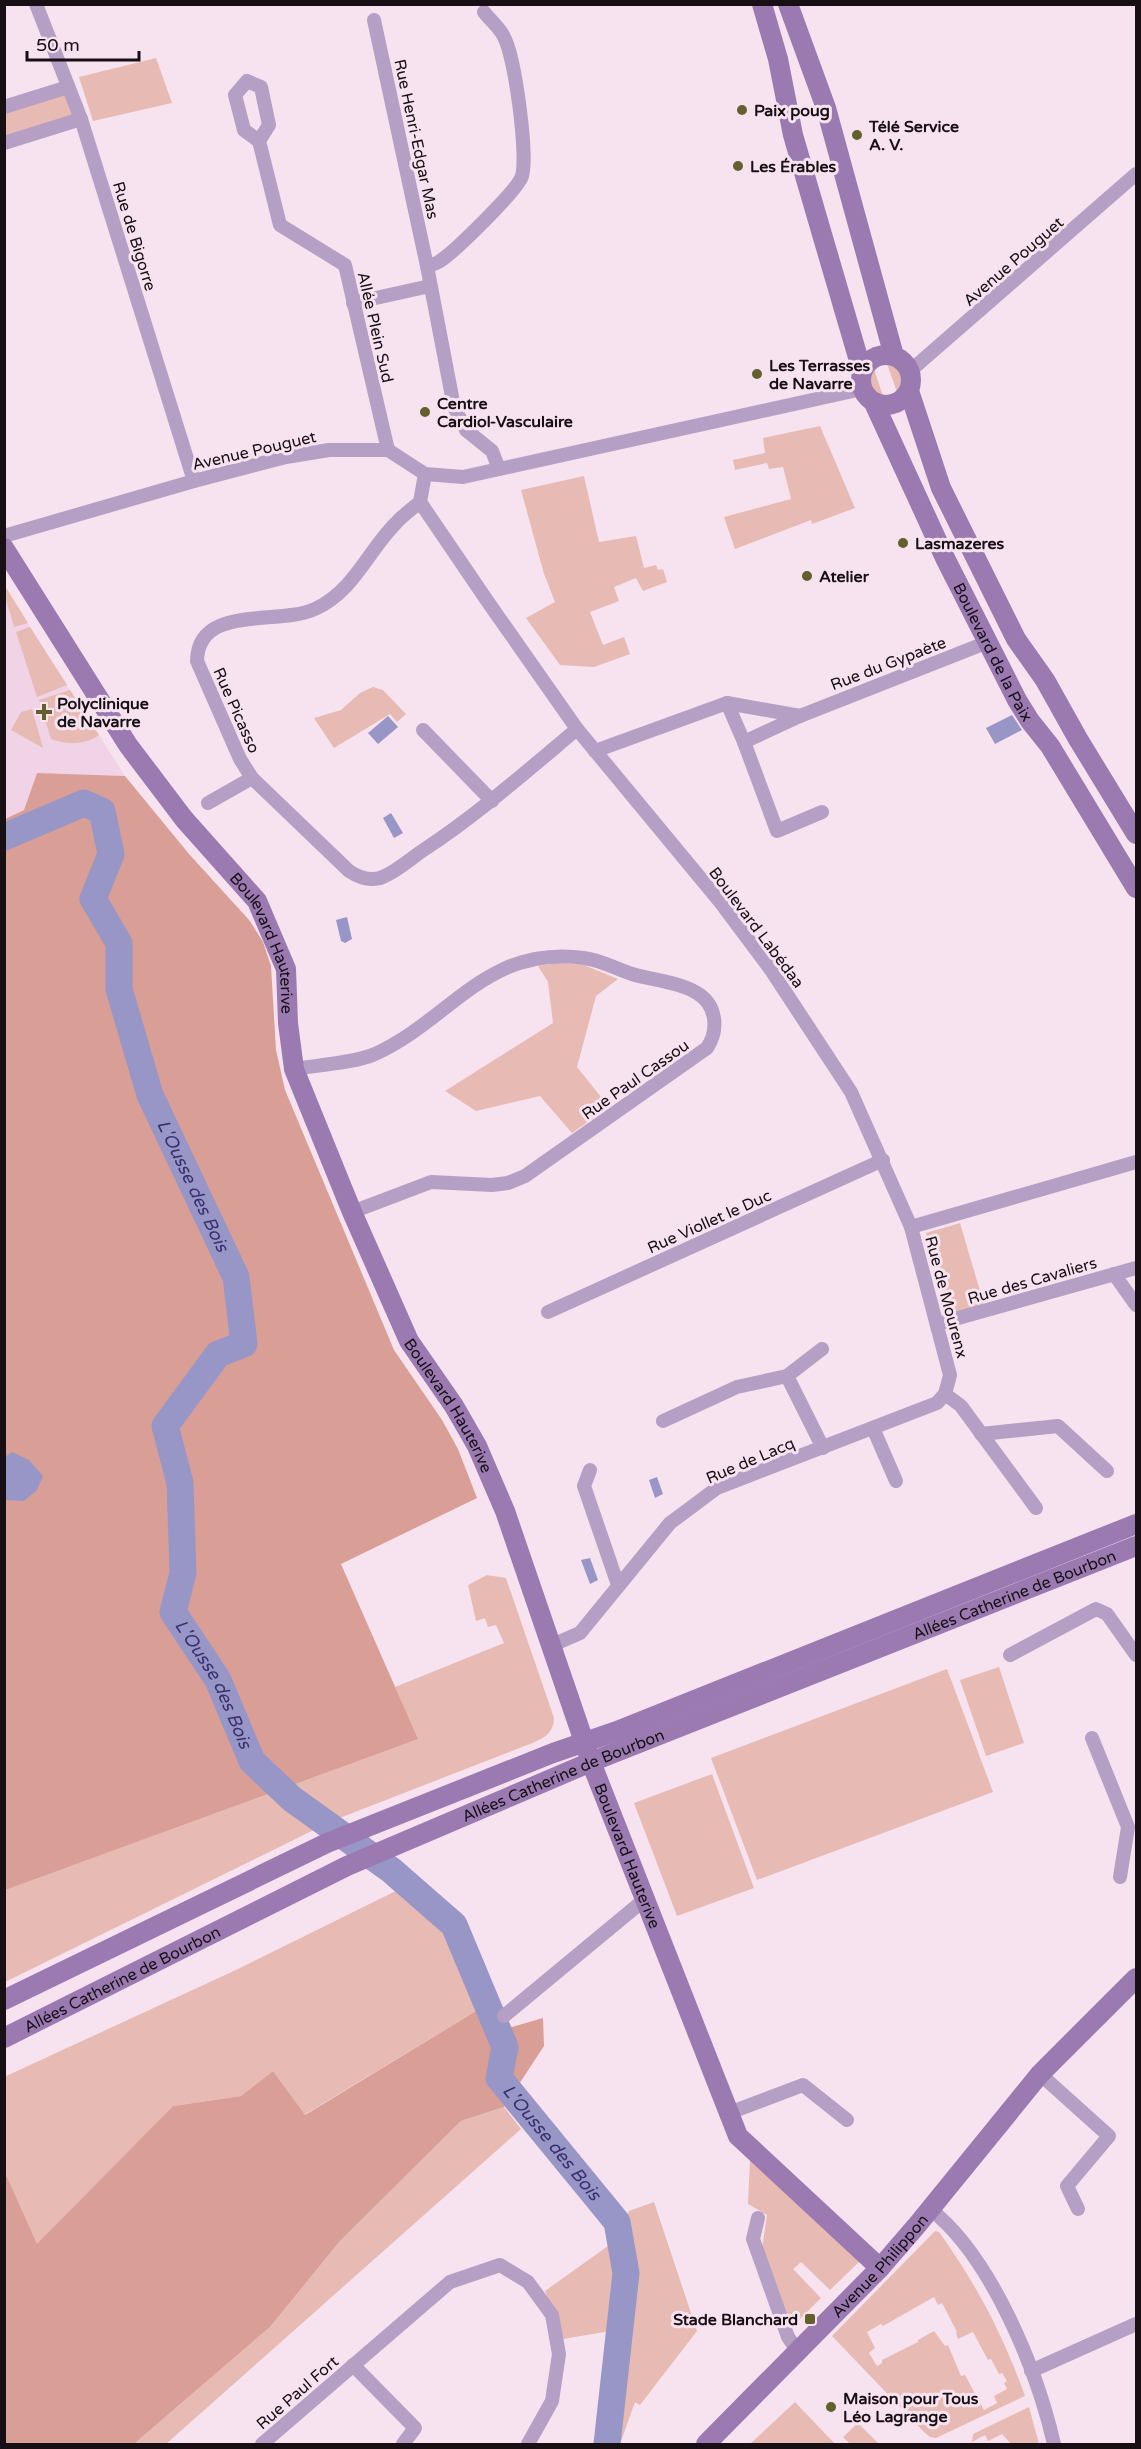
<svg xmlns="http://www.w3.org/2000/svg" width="1141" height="2449" viewBox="0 0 1141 2449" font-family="'Varela Round',sans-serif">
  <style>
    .built { fill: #f0d3e7 }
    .green { fill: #e7bbb4; fill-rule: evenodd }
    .forest { fill: #d99f96 }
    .water { fill: #9896c7 }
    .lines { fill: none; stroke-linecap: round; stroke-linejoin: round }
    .river { stroke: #9896c7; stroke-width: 27 }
    .street { stroke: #b59fc4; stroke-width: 14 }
    .secondary { stroke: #9b7ab1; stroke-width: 20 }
    .poi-dot { fill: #63602d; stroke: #f7e2f0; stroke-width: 2 }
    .labels { text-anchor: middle; stroke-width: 6; stroke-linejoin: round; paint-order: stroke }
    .poi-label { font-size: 16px; font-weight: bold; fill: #170f14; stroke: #f7e2f0; text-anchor: start }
    .street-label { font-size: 16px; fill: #170f14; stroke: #f7e2f0 }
    .water-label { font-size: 18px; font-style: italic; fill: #39316e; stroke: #f7e2f0 }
  </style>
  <rect width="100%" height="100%" fill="#f7e2f0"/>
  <path class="built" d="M4,586l121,190 -88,-3 -13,37 -19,9z"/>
  <g class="green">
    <path d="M156,58l16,45 -79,18 -14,-44z"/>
    <path d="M67,91l9,26 -71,23 -1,-29z"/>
    <path d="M886,361c13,1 19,9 19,22l-7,12z"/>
    <path d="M873,366l11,33c-17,-4 -22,-20 -11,-33z"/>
    <path d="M820,426l35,82 -43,16 -1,-4 -76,29 -11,-32 67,-18 -8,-32 -14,2 -2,-6 -32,7 -2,-10 32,-7 -2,-15z"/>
    <path d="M584,476l15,66 37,-6 8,32 12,-3 2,5 5,-1 4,13 -24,9 -7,-13 -22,9 5,14 -29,11 13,33 21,-8 6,17 -36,13 -34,-2 -34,-47 29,-16 -11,-28 -23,-84z"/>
    <path d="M4,586h1l23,37 -14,4 -9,-31z"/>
    <path d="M30,627l37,58 -30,12 -21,-65z"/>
    <path d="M373,687l10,3 23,24 -9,8 -7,-8 -56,34 -20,-30 27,-8 19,-17z"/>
    <path d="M70,690l29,45c-13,10 -33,10 -48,4l-12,-39z"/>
    <path d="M32,709l11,39 -32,-18 10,-18z"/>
    <path d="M559,963l25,2 34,14 -22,17 -19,71 32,40 -37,26 -32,-37 -64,15 -31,-20 108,-68 -5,-41 -10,-16z"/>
    <path d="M960,1223l25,85 -36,9 -23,-84z"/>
    <path d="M487,1575l19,3 48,140c0,13 -8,19 -19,24l-203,79 -327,161 -1,-334 413,91 -22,-52 109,-44 -8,-18 -8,2 -3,-9 -9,3 -8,-36z"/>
    <path d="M999,1667l25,76 -38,13 -26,-76z"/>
    <path d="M947,1669l46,123 -236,88 -46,-122z"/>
    <path d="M712,1774l42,114 -77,28 -43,-113z"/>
    <path d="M420,1879l61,129 -177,107 -31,-44 -32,25 -68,10 -136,139 -30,-67 -2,-1 -1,-100 234,-108z"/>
    <path d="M504,2107l17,22 -355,315h-32l136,-117 70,-86 121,-120z"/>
    <path d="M750,2160l110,101 -30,29 -29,-28 -8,7 28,29 -32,32 -27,-81 5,-34 -19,-11z"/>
    <path d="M654,2202l43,129 -57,74 -5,-3 -15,42 9,-143 7,-37 -4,-20 -8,-23 5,-10z"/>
    <path d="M935,2231l4,1c37,51 65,105 86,164l-89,42 -6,-1 -6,-5 -92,-96zM934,2297l4,8 4,-2 15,29 -1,1 2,6 15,-7 15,28 3,-1 8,15 3,-1 5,8 -3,2 3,6 -13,7 3,7 -13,7 -19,-35 -4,1 -13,-31 -3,1 -11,-15 -16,9v2l-36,18v3l-5,3 -8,-13 6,-5 -8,-16 14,-8 2,2z"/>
    <path d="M610,2237l8,27 -7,67 -48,8 -18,-48 63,-45z"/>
    <path d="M795,2402l40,42h-85z"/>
    <path d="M1029,2407l10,37h-28l-9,-10 -14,7 -3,-6 -13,7 1,-8z"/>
    <path d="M858,2423l21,21h-29l-7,-7z"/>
  </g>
  <g class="forest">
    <path d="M37,773l88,3 64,78 61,67 13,21 8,24 5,84 9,40 109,260 48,70 16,29 19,49 -136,66 77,175 -413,151v-1071l19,-9z"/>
    <path d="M481,2008l31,19 31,-9 1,28 -40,61 -43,14 -121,120 -70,86 -136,117h-129l-1,-267h3l30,67 136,-138 68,-10 32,-25 32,44z"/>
  </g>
  <g class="water">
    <path d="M1012,715l10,15 -27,14 -9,-16z"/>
    <path d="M388,716l10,11 -20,17 -10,-11z"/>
    <path d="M391,813l12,20 -9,5 -11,-20z"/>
    <path d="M347,917l5,22 -7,4 -4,-2 -5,-21z"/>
    <path d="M12,1452l17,8 14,16 -6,14 -13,11 -19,-1v-43z"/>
    <path d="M657,1477l6,17 -8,4 -6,-18z"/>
    <path d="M590,1558l8,22 -8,4 -9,-24z"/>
  </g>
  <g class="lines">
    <path class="river" id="s1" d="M4,837l80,-34 18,8 9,43 -18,45 26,44v46l31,106 86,182 8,67 -26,10 -53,72 15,57 3,90 -10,39 45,68 34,81 40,38 99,71 63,55 51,122 -6,31 118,144 9,51 -19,171"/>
    <g class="street">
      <path d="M36,4l45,115 113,362"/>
      <path d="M374,20l53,246 27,141 12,23 26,21 7,18"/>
      <path d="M4,107l64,-20"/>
      <path d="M259,141l-15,-11 -9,-35 12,-14 14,6 8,38 -10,16 21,84 65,40 43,185"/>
      <path d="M4,143l77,-24"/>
      <path d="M427,266c4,-1 9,-2 13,-5 13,-8 78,-71 82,-85 6,-22 -7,-119 -18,-139 -4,-9 -14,-17 -20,-25"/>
      <path d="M353,303l77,-17"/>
      <path d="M910,371l226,-197"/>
      <path d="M425,474l-5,28 68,100 89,127 144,174 50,67 80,122 60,135 225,-65"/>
      <path d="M420,502c-8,7 -17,13 -24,21 -29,29 -42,68 -81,86 -38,17 -117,-5 -118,52l43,98 12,19 97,93c9,6 20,10 31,7 15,-5 29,-18 42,-27 55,-36 105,-80 155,-122"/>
      <path d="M4,536l190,-55 92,-24 43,-7h59l37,24 38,3 399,-88"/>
      <path d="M727,703l17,39 33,89 45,-19"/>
      <path d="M423,730l69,71"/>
      <path d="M744,742l56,-26 188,-74"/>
      <path d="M595,751l132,-48 73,13"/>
      <path d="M208,803l44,-25"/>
      <path d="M294,1069c24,-4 60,-6 81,-15 78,-36 111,-109 209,-96 17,2 32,11 48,16 20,6 47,8 65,19 20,12 22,37 10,55l-182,128 -17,7 -16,2 -61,-3 -79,30"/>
      <path d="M911,1227l39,148 -5,19 16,12 75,102"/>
      <path d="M1114,1274l22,31"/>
      <path d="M548,1312l335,-152"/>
      <path d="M937,1324l199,-56"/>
      <path d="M787,1376l36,72"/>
      <path d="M663,1421l74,-34 50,-11 35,-27"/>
      <path d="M873,1428l23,53"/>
      <path d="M981,1434l77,-8 49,45"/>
      <path d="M590,1470l-6,16 34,99"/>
      <path d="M550,1646l30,-13 90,-110 47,-35 220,-85 8,-9"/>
      <path d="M1010,1655l86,-46 11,5 29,41"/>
      <path d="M1092,1738l36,89 -8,50"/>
      <path d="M504,2016l140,-116"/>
      <path d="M1040,2074l69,62 -42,50 11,23"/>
      <path d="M729,2113l74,-28 44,35"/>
      <path d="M930,2209c61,47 107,161 124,235"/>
      <path d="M758,2218l-5,21 35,98 9,13"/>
      <path d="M353,2365l62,63 -12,16"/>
      <path d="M1031,2371l105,-47"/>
      <path d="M262,2444l188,-162 50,-17 28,17 24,33 7,39 -7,47 -24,43"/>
    </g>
    <g class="secondary">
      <path d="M762,4l16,55 15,76 69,236"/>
      <path d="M788,4l38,104 68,248"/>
      <circle cx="886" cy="380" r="25"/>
      <path d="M909,391l32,97 75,151 29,41 33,59 58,95"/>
      <path id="s2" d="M874,403l72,157 71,140 13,21 20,25 86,142"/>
      <path id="s3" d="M4,548l124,197 56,74 73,82 29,68 2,54 6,46 58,143 57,129 45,65 23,40 28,65 86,251 147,374 142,132"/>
      <path d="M4,2000l323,-157 226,-90 64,-22 519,-207"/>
      <path id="s4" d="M4,2038l343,-172 244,-104 545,-216"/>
      <path id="s5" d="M706,2444l174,-176 38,-44 122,-150 96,-96"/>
    </g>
  </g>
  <g class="poi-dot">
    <circle cx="742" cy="110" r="6"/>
    <circle cx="857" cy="135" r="6"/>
    <circle cx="738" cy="166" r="6"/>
    <circle cx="757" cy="374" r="6"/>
    <circle cx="425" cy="412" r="6"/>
    <circle cx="903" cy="543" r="6"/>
    <circle cx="807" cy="576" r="6"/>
    <path d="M41 703h6v6h6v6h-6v6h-6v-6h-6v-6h6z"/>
    <rect x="804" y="2313" width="12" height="12" rx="3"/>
    <circle cx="831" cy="2407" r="6"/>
  </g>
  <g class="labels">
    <g class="poi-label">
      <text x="754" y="116">Paix poug</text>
      <text x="869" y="132">Télé Service<tspan x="869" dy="18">A. V.</tspan></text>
      <text x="750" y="172">Les Érables</text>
      <text x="769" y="371">Les Terrasses<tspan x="769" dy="18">de Navarre</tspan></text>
      <text x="437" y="409">Centre<tspan x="437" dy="18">Cardiol-Vasculaire</tspan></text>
      <text x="915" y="549">Lasmazeres</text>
      <text x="819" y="582">Atelier</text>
      <text x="57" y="709">Polyclinique<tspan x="57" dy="18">de Navarre</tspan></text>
      <text x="798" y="2325" text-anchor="end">Stade Blanchard</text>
      <text x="843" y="2404">Maison pour Tous<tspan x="843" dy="18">Léo Lagrange</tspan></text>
    </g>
    <g class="street-label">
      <text transform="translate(417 139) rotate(78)" y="6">Rue Henri-Edgar Mas</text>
      <text transform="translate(135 236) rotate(73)" y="6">Rue de Bigorre</text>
      <text transform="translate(1013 261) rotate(-41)" y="6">Avenue Pouguet</text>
      <text transform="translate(376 327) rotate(77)" y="6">Allée Plein Sud</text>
      <text transform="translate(254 450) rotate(-13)" y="6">Avenue Pouguet</text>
      <text dy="6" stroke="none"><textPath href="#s2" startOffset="276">Boulevard de la Paix</textPath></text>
      <text transform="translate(888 663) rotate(-21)" y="6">Rue du Gypaète</text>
      <text transform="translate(237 710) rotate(66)" y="6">Rue Picasso</text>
      <text transform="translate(757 927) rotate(53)" y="6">Boulevard Labédaa</text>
      <text dy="6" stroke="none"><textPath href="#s3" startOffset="477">Boulevard Hauterive</textPath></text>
      <text transform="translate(635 1079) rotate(-35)" y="6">Rue Paul Cassou</text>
      <text transform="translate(709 1221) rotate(-24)" y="6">Rue Viollet le Duc</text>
      <text transform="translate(1032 1280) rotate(-16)" y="6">Rue des Cavaliers</text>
      <text transform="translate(947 1297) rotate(75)" y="6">Rue de Mourenx</text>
      <text dy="6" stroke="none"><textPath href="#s3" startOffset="981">Boulevard Hauterive</textPath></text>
      <text transform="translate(750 1460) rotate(-23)" y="6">Rue de Lacq</text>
      <text dy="6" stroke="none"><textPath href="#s4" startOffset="1104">Allées Catherine de Bourbon</textPath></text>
      <text dy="6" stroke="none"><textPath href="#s4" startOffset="618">Allées Catherine de Bourbon</textPath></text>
      <text dy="6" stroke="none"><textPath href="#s3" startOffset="1467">Boulevard Hauterive</textPath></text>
      <text dy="6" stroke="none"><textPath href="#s4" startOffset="132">Allées Catherine de Bourbon</textPath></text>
      <text dy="6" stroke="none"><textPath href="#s5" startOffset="249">Avenue Philippon</textPath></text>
      <text transform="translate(297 2392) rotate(-41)" y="6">Rue Paul Fort</text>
    </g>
    <g class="water-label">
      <text dy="6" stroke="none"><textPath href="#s1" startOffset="507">L'Ousse des Bois</textPath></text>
      <text dy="6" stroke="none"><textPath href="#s1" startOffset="1065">L'Ousse des Bois</textPath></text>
      <text dy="6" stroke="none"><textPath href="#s1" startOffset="1659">L'Ousse des Bois</textPath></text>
    </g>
  </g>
  <rect width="1141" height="2449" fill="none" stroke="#170f14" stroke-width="12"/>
  <path d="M27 51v9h112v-9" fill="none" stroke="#170f14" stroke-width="3"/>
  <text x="36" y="51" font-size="18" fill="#170f14" stroke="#f7e2f0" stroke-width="4.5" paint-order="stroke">50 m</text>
</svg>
